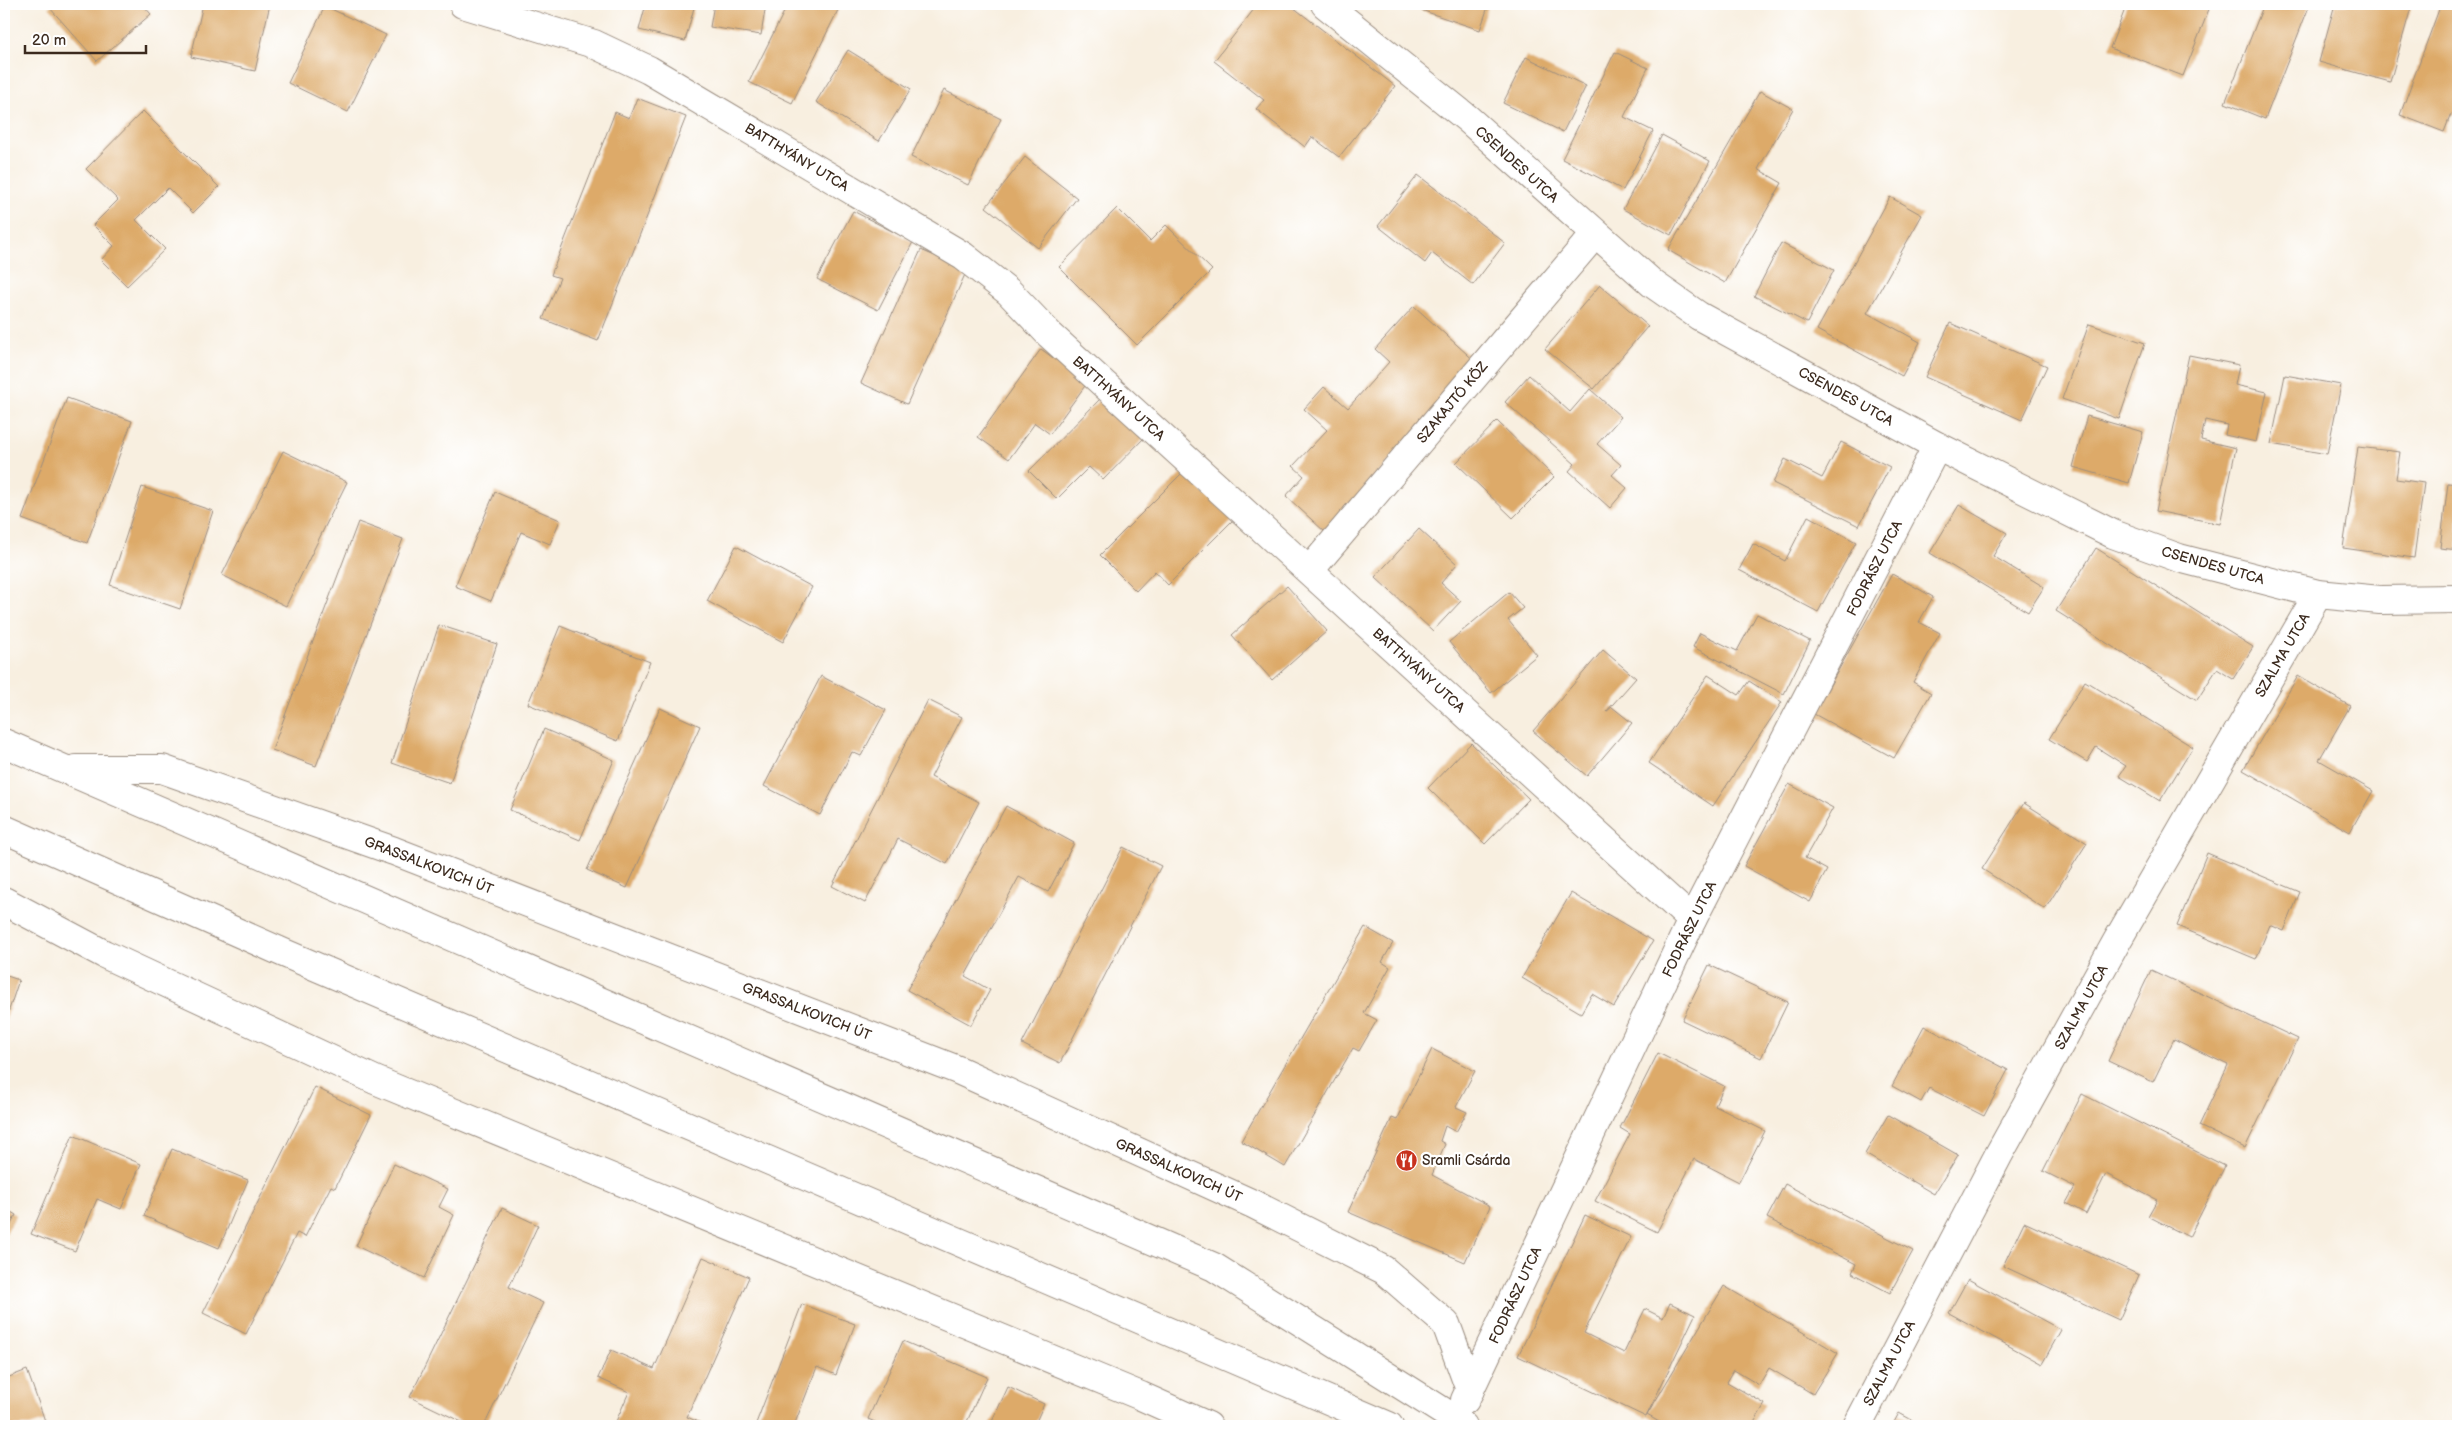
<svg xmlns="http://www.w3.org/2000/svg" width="2462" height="1430" viewBox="0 0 2462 1430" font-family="'Balsamiq Sans',sans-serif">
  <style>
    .building { fill: #ddaa69 }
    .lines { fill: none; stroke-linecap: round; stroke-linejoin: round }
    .minor-casing { stroke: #9a8c7f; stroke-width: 30 }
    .major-casing { stroke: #9a8c7f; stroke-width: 30 }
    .minor { stroke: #fff; stroke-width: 28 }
    .major { stroke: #fff; stroke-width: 28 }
    .labels { text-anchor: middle; stroke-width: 4.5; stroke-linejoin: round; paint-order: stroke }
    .street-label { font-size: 14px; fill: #3b2a1e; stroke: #fff }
    .poi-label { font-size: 14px; fill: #3b2a1e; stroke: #fff; text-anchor: start }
  </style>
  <rect width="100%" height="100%" fill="#fff"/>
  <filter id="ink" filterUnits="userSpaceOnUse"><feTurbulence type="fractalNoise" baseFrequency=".02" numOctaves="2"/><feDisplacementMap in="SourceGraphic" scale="10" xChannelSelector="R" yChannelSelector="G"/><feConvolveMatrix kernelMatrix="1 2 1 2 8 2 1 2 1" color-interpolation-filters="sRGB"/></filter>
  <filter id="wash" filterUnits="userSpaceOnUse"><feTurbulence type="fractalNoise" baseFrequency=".0096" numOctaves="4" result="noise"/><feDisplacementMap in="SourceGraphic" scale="20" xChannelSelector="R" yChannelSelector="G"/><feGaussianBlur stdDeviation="1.12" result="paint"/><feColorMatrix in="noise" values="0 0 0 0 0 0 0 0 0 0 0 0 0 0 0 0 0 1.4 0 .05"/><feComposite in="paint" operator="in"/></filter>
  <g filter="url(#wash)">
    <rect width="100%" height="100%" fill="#f8efe0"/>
    <g id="blocks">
      <g class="building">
        <path d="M53,4h89l9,10 -54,47 -48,-54z"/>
        <path d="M203,4h67l-15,67 -64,-14z"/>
        <path d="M646,4h49l-10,37 -46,-11z"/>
        <path d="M714,4h52l-5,31 -51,-8z"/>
        <path d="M788,4h53l-49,99 -43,-21z"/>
        <path d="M1258,4h31l106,82 -56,71 -27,-20 -7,10 -49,-38 8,-9 -50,-39z"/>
        <path d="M1424,4h65l-9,26 -59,-20z"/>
        <path d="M2127,4h84l-28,72 -73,-28z"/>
        <path d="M2264,4h46l-45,115 -40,-16z"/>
        <path d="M2335,4h77l-22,78 -71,-20z"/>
        <path d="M2441,4h17v113l-7,-3 -7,18 -44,-17z"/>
        <path d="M325,6l61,29 -38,77 -60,-29z"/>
        <path d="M848,50l63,39 -32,52 -63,-39z"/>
        <path d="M1615,52l33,16 -24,49 29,14 -30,59 -61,-31z"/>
        <path d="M1526,57l60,29 -23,46 -60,-29z"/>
        <path d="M944,90l57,29 -33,66 -57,-28z"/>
        <path d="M1760,91l33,18 -35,60 24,14 -57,100 -57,-33z"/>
        <path d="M637,98l49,19 -88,224 -55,-22 17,-41 -9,-3 64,-163 14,6z"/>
        <path d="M143,111l76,76 -26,26 -25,-25 -32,32 29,29 -38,37 -26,-26 13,-14 -21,-21 25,-25 -32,-31z"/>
        <path d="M1662,135l48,26 -39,74 -48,-26z"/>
        <path d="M1025,157l52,41 -39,50 -52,-41z"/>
        <path d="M1418,175l87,68 -32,42 -41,-32 -7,10 -47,-37z"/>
        <path d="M1890,197l32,18 -55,98 53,29 -18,34 -85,-46z"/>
        <path d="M1117,208l33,33 16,-16 46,45 -75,75 -78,-78z"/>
        <path d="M853,211l60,31 -35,68 -61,-31z"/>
        <path d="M1781,243l53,27 -27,53 -53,-27z"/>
        <path d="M921,250l46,20 -60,134 -46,-21z"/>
        <path d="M1600,285l48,41 -54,63 -49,-40z"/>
        <path d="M1414,306l64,58 -153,168 -39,-36 18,-20 -11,-10 34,-36 -23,-21 20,-22 24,21 41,-46 -14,-13z"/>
        <path d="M1950,323l97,43 -25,54 -97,-43z"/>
        <path d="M2089,324l56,19 -26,76 -57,-20z"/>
        <path d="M1041,349l46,34 -37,51 -15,-11 -26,36 -31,-22z"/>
        <path d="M2189,355l50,10 -4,20 32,7 -11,50 -31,-7 2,-10 -22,-5 -4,20 35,8 -16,76 -64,-13z"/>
        <path d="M1529,375l41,37 20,-23 31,28 -24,27 24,21 -9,10 15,13 -17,20 -41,-37 6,-7 -70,-62z"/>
        <path d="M2285,375l56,10 -14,69 -56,-10z"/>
        <path d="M1103,396l42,41 -42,43 -14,-13 -32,32 -28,-28z"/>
        <path d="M67,398l65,23 -45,122 -65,-24z"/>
        <path d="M2087,416l56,16 -14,51 -56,-16z"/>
        <path d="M1497,421l57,56 -41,41 -57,-55z"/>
        <path d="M1841,442l49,25 -31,59 -86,-43 12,-24 37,19z"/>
        <path d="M2358,447l42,5 -4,27 28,4 -10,75 -71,-10z"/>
        <path d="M283,451l64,31 -61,124 -64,-31z"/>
        <path d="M1184,471l49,49 -65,65 -13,-14 -19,20 -36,-36z"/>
        <path d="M2448,483l10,1v66l-18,-2z"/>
        <path d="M142,487l71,24 -33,98 -70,-24z"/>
        <path d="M495,492l65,28 -10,24 -29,-12 -30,69 -36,-15z"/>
        <path d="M1959,505l48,28 -14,23 51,31 -16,25 -98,-59z"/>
        <path d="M1808,516l48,26 -38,70 -79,-42 14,-26 32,17z"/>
        <path d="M358,522l45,17 -87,227 -44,-16z"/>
        <path d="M1419,529l38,35 -16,19 20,18 -28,30 -58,-54z"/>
        <path d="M736,546l76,41 -29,55 -76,-41z"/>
        <path d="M2096,548l157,99 -20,32 -16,-10 -20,31 -141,-89z"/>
        <path d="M1892,574l41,23 -14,25 21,11 -27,49 18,11 -37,65 -80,-44z"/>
        <path d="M1287,586l40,45 -55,49 -40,-45z"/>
        <path d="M1509,592l14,16 -15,12 29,35 -46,38 -42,-51z"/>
        <path d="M1757,614l53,27 -26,53 -91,-47 7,-14 37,18z"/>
        <path d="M439,625l58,19 -47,139 -58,-20z"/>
        <path d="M560,626l90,36 -32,79 -90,-37z"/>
        <path d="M1603,650l33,28 -30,34 6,-5 20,16 -45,53 -54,-45z"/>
        <path d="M1708,675l31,20 10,-14 33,21 -69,104 -64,-43z"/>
        <path d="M821,676l65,34 -25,46 -9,-4 -32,63 -56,-29z"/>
        <path d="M2298,676l52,30 -31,54 54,31 -23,41 -107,-62z"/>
        <path d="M2085,681l108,66 -33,54 -41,-25 7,-10 -30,-19 -9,15 -38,-23z"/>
        <path d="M928,700l34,17 -31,60 48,25 -32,62 -49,-25 -33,64 -33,-17z"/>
        <path d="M660,708l40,18 -73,162 -40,-18z"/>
        <path d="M544,729l70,31 -34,80 -70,-30z"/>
        <path d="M1471,743l58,56 -44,45 -57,-56z"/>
        <path d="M1789,784l44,24 -28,50 22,12 -17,32 -66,-36z"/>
        <path d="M2024,803l63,40 -42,66 -63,-40z"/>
        <path d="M1006,806l68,37 -26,49 -29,-15 -54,99 25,14 -19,35 -64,-35z"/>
        <path d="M1123,847l38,19 -101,197 -38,-19z"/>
        <path d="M2207,853l93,39 -16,39 -14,-6 -14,34 -79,-33z"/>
        <path d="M1571,893l82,48 -39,66 -22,-13 -11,19 -59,-35z"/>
        <path d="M1365,927l28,16 -11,19 8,5 -26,46 13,7 -18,31 -6,-3 -68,119 -44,-26z"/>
        <path d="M1709,965l79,37 -27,56 -79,-38z"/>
        <path d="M2151,970l147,69 -53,109 -46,-22 29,-61 -54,-26 -21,43 -45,-21z"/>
        <path d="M4,975l15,5 -15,45z"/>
        <path d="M1924,1026l84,44 -24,46 -55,-28 -8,14 -29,-16z"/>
        <path d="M1432,1049l43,22 -19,36 11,5 -11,20 -11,-6 -5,15 5,3 -13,31 58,31 -25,56 -117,-50 44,-94 5,2z"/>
        <path d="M1658,1053l66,33 -9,20 50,25 -26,51 -45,-23 -37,73 -62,-31 35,-67 -10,-6z"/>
        <path d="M315,1087l56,28 -36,73 -4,-2 -26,51 -8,-4 -51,101 -43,-21z"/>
        <path d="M2082,1094l143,72 -36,71 -41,-21 9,-16 -51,-26 -20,40 -20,-11 9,-16 -32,-16z"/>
        <path d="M1888,1115l70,40 -24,39 -69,-40z"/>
        <path d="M73,1135l68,29 -20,45 -24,-10 -22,52 -44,-17z"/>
        <path d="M172,1149l76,31 -29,68 -75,-32z"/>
        <path d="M394,1164l54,25 -9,18 15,8 -30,63 -68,-32z"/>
        <path d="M1785,1184l128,67 -23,42 -38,-20 4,-9 -89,-46z"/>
        <path d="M4,1208l12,7 -12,22z"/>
        <path d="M502,1208l36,17 -29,62 34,16 -59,123h-14l-60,-29z"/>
        <path d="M1585,1215l46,22 -47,96 40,20 21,-44 18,9 7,-15 25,12 -49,102 -128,-61z"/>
        <path d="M2024,1222l115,53 -20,45 -116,-54z"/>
        <path d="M703,1257l46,20 -62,140 21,9h-94l15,-34 -31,-14 13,-28 43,19z"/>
        <path d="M1968,1279l93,51 -19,34 -93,-51z"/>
        <path d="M1724,1286l114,67 -25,41 -44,-26 -10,17 -25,-15 -7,12 38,22 -13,22h-86l-19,-11z"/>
        <path d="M802,1304l53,20 -19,51 -19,-8 -22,56 10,3h-50z"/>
        <path d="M903,1341l84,36 -22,49h-81l-16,-7z"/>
        <path d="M27,1370l18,51 -15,5h-26v-47z"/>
        <path d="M1008,1387l36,17 -10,22h-44z"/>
        <path d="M1899,1413l24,13h-31z"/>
      </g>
    </g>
  </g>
  <g filter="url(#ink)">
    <use href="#blocks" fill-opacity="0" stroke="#9a8c7f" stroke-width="1"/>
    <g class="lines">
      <defs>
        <g id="minor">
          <path d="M463,4l131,40 55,26 314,186 46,36 41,43 642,585"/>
          <path d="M1325,4l143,115 185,165 46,32 238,130 176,88 66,24 139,36 62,6 78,-1"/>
          <path d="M1310,570l285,-336"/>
          <path d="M4,743l1210,524 241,152 8,7"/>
          <path d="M76,769h86l232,82 564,219 295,134 131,66 62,54 24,66"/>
          <path d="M4,901l100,53 271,126 766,316 67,30"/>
          <path d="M1465,1400l227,-480 245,-474"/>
          <path d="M1857,1426l141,-270 119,-215 201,-347"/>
        </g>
        <path id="major" d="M4,829l280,124 1105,473"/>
      </defs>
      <use href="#minor" class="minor-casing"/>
      <use href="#major" class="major-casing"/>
      <use href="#minor" class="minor"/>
      <use href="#major" class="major"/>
    </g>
  </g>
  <defs>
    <symbol id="restaurant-disc" viewBox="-11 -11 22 22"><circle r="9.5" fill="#c8321e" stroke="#fff"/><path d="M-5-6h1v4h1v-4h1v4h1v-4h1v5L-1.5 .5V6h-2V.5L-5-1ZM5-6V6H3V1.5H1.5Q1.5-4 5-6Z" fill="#fff"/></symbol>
  </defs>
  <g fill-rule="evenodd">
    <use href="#restaurant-disc" x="1394" y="1148" width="25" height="25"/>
  </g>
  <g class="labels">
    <g class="street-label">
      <text transform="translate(797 157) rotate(31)" y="5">BATTHYÁNY UTCA</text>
      <text transform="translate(1517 164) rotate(42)" y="5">CSENDES UTCA</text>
      <text transform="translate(1846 396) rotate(29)" y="5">CSENDES UTCA</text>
      <text transform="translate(1119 398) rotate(42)" y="5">BATTHYÁNY UTCA</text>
      <text transform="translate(1452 402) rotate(-50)" y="5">SZAKAJTÓ KÖZ</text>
      <text transform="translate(2213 565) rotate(16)" y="5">CSENDES UTCA</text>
      <text transform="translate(1874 568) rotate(-63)" y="5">FODRÁSZ UTCA</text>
      <text transform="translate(2282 655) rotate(-60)" y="5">SZALMA UTCA</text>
      <text transform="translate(1419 670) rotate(42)" y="5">BATTHYÁNY UTCA</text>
      <text transform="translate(429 865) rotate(21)" y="5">GRASSALKOVICH ÚT</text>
      <text transform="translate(1689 929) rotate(-64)" y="5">FODRÁSZ UTCA</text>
      <text transform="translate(2081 1007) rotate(-61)" y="5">SZALMA UTCA</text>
      <text transform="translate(807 1011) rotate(21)" y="5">GRASSALKOVICH ÚT</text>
      <text transform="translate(1179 1170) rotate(24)" y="5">GRASSALKOVICH ÚT</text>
      <text transform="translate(1515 1295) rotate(-65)" y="5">FODRÁSZ UTCA</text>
      <text transform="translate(1889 1363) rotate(-62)" y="5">SZALMA UTCA</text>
    </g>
    <g class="poi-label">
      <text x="1422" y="1165">Sramli Csárda</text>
    </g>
  </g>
  <rect width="2462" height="1430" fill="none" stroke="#fff" stroke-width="20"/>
  <path d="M25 45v8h121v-8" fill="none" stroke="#3b2a1e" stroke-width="2.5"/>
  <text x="32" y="45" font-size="15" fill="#3b2a1e" stroke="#ffffff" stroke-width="4" paint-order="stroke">20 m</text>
</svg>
